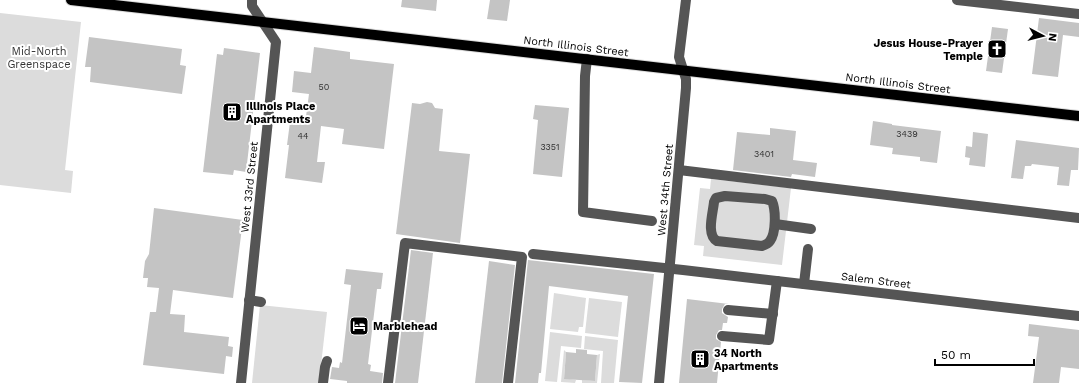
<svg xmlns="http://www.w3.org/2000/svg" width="1079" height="383" viewBox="0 0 1079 383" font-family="'Work Sans',sans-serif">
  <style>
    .green { fill: #dcdcdc }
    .building { fill: #c4c4c4 }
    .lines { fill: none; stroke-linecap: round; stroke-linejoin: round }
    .major-casing { stroke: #dbdbdb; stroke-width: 12 }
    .minor { stroke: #555; stroke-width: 10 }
    .major { stroke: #000; stroke-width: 10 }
    .labels { text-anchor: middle; stroke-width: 4; stroke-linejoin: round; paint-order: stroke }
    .number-label { font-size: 9px; fill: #313131 }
    .poi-label { font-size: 11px; font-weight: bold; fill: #000; stroke: #fff; text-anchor: start }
    .street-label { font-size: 11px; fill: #000; stroke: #fff }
    .park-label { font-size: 11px; fill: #333; stroke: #fff }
  </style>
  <rect width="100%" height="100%" fill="#fff"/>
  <g class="green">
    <path d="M0,13l81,9 -16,148 8,1 -2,22 -71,-8z"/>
    <path d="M711,179l80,9 -9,77 -79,-9 1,-10 -10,-1 6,-57 10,1z"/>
    <path d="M554,293l32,5 -3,29h-4l-1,5 -28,-3z"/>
    <path d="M589,298l33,4 -4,35 -33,-4z"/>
    <path d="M260,305l67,7 -8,71h-67z"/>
    <path d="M550,332l32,4 -1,12 -20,-2 -4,36 -12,-1z"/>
    <path d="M585,336l33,4 -4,43h-13l2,-32 -19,-2z"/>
    <path d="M564,350l2,2 -2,26 12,2 -1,3 -14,-1z"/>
    <path d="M600,354l-3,29h-15v-3l13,1 2,-26z"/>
  </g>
  <g class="building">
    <path d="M402,0h35l-1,11 -35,-4z"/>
    <path d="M490,0h20l-3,21 -20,-2z"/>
    <path d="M1039,18l40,5v14l-16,-2 -5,42 -26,-3z"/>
    <path d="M992,27l16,2 -6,44 -16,-2z"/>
    <path d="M89,37l93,12 -2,16 6,1 -4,28 -92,-12 1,-15h-6z"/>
    <path d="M314,47l36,5v7l44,5 -10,85 -42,-5 2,-15 -23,-3 -4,36h8l-3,21 -37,-5 4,-33h-2l3,-23 15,2 4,-30 -17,-2 2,-21 17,2z"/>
    <path d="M224,48l36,5 -14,119 -12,-2 -1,5 -30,-3 14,-118 6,1z"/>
    <path d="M427,102l5,1 3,5 8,1 -4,42 31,3 -10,89 -64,-9 16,-131 8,1z"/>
    <path d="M535,105l34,3 -7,69 -29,-3 5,-54 -5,-1z"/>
    <path d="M873,121l19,3v1l49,6 -4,32 -17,-2v-4l-28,-3 1,-6 -23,-3z"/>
    <path d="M770,128l26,3 -3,29 24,3 -2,14 -23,-3 -1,3 -58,-7 4,-38 33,3z"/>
    <path d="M973,132l15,2 -3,33 -16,-2 1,-7 -5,-1 1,-11 6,1z"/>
    <path d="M1016,140l63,8 -1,22h-7l-2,16 -12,-1 2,-18 -27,-3 -1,2h-6l-2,13 -12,-1z"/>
    <path d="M154,208l89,12 -10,78 -60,-8 -3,24 15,1 -1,17 45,5 -1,9 5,1 -1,10 -6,-1 -2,18 -81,-9 7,-53h6l3,-24 -12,-1 1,-9h-5l2,-17 4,-7z"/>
    <path d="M411,250l22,3 -15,130h-23z"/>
    <path d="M528,260l126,14 -12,109 -23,-1 9,-86 -79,-10 -8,87h-2l-1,10h-23z"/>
    <path d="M489,261l26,4 -13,118h-27z"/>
    <path d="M346,269l37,4 -2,16h-4l-9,75 3,1 -1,6 13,2 -1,10h-35v-2l-17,-2 2,-12 7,1 1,-6 2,1 9,-78 -7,-1z"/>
    <path d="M687,299l42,5h-4l-3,5v4l6,4 -1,6h-4l-1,7h-3l-3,5v4l5,3 -4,41h-38z"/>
    <path d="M1029,324l50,6v39l-18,-2 -2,16h-26l6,-46 -11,-1z"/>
    <path d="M576,349l11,1v4l10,1 -2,26 -31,-2 2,-27 10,1z"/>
  </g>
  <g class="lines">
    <defs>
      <path id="major" d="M71,0l1008,116"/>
    </defs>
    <use href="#major" class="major-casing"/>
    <g class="minor">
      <path d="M957,0l122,14"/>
      <path d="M587,59l-2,17 -2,136 69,9"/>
      <path d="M679,170l400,48"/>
      <path d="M725,196l40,3 7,2c4,9 4,32 -2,40 -2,3 -5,4 -8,5l-45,-5c-11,-6 -4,-28 -3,-39l2,-4z"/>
      <path d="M775,224l36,5"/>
      <path d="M533,254l150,16 396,46"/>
      <path d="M804,284l4,-35"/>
      <path d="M249,300l12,2"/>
      <path d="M728,310l45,4"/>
      <path d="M722,336l47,4 8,-59"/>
      <path d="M241,383l35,-341 -24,-36v-6"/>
      <path d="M323,383l2,-16 2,-6"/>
      <path d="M388,383l17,-140 117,14 -14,126"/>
      <path d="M659,383l27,-295v-9l-7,-22 7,-57"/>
    </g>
    <use href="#major" class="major"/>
  </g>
  <defs>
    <symbol id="church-square" viewBox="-11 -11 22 22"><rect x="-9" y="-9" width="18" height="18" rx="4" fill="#000" stroke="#fff"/><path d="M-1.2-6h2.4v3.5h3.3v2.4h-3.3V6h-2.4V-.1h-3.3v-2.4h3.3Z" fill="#fff"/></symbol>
    <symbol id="building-square" viewBox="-11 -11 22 22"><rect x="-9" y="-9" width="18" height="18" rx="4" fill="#000" stroke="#fff"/><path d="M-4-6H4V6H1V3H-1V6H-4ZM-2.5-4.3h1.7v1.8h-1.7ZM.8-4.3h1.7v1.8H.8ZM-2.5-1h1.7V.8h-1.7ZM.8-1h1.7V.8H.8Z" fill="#fff"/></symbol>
    <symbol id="hotel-square" viewBox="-11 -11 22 22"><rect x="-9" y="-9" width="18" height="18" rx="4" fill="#000" stroke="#fff"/><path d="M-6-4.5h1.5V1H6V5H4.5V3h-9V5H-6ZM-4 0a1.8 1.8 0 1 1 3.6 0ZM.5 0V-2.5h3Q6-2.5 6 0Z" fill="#fff"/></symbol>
  </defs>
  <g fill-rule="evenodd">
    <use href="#church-square" x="986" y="38" width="22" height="22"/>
    <use href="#building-square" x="221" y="101" width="22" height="22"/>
    <use href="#hotel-square" x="348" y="315" width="22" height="22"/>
    <use href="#building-square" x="689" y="348" width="22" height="22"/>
  </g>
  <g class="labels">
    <g class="number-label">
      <text x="324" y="90">50</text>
      <text x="907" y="137">3439</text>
      <text x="303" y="139">44</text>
      <text x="550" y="150">3351</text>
      <text x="764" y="157">3401</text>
    </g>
    <g class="poi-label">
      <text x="983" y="47" text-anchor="end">Jesus House-Prayer<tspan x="983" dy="13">Temple</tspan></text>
      <text x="246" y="110">Illinois Place<tspan x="246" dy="13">Apartments</tspan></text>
      <text x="373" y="330">Marblehead</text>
      <text x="714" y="357">34 North<tspan x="714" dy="13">Apartments</tspan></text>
    </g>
    <g class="street-label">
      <text transform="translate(576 46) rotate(7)" y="4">North Illinois Street</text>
      <text transform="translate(898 83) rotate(7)" y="4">North Illinois Street</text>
      <text transform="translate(249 187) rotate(-84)" y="4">West 33rd Street</text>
      <text transform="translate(665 190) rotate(-85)" y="4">West 34th Street</text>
      <text transform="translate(876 280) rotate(7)" y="4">Salem Street</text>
    </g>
    <g class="park-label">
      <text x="39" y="55">Mid-North<tspan x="39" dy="13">Greenspace</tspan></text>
    </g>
  </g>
  <g transform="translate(1043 36) rotate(97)" stroke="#ffffff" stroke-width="3" paint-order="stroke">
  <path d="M0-3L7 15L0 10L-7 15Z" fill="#000000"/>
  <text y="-6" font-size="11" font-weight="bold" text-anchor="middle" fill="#000000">N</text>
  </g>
  <path d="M935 359v6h99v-6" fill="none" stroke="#000000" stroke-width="2"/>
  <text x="941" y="359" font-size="12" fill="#000000" stroke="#ffffff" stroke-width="3" paint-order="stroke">50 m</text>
</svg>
